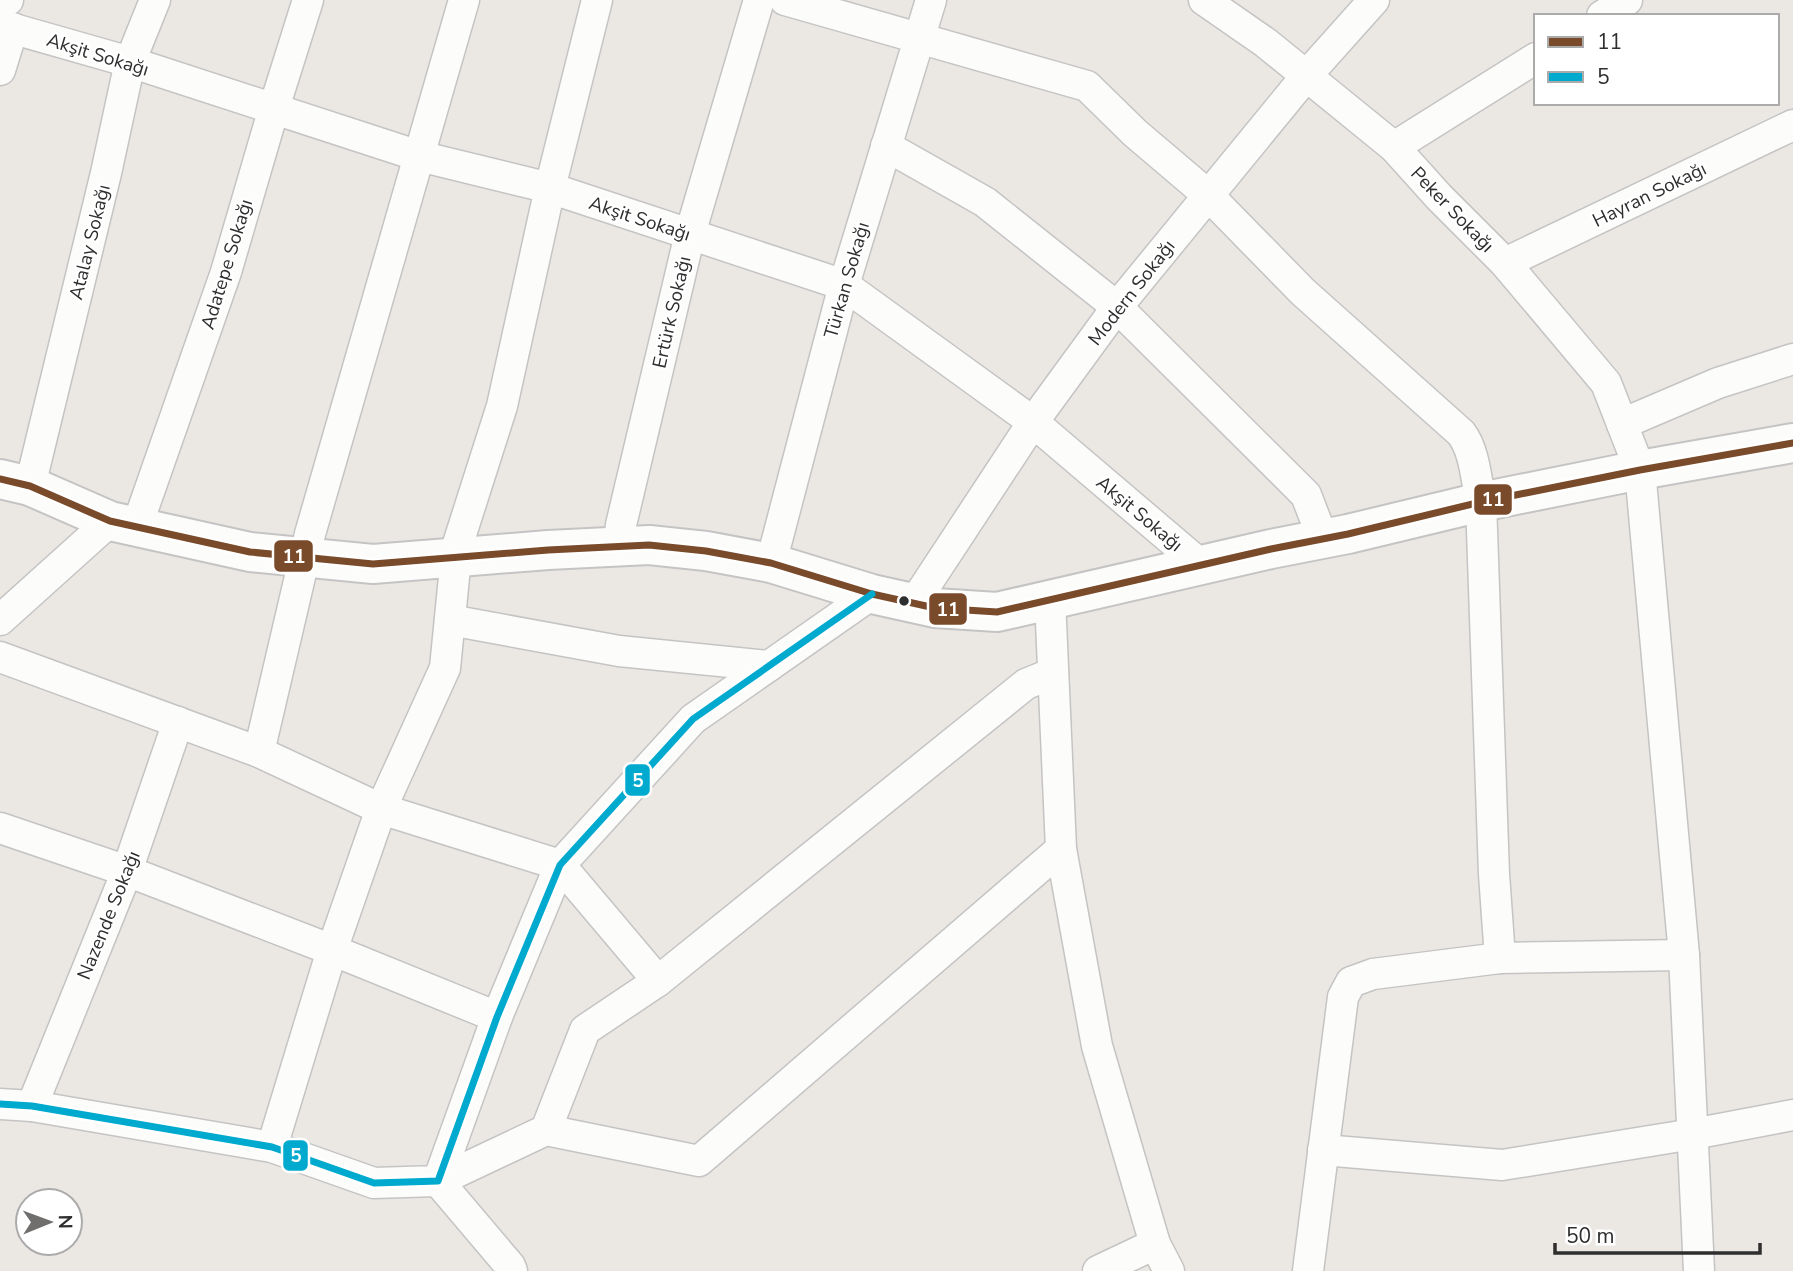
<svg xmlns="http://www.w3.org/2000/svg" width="1793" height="1271" viewBox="0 0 1793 1271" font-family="'Nunito Sans',sans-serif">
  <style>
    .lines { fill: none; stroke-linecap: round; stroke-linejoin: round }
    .minor-casing { stroke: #c5c4c4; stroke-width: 33 }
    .tertiary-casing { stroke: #c5c4c4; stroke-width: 42 }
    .minor { stroke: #fcfcfb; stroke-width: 30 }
    .tertiary { stroke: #fcfcfb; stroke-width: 38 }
    .bus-1-casing { stroke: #fff; stroke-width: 12 }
    .bus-2-casing { stroke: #fff; stroke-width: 12 }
    .bus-1 { stroke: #7a4b2a; stroke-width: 7 }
    .bus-2 { stroke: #00a9ce; stroke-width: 7 }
    .bus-dot { fill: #2e2e2e; stroke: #fff; stroke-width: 2.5 }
    .labels { text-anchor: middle; stroke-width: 5; stroke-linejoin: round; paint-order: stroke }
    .street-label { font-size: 19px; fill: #2e2e2e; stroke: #fff }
    .line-badge { stroke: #fff; stroke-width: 2.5 }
    .badge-label { font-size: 19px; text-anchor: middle; font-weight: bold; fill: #fff }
  </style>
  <rect width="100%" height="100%" fill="#ebe8e4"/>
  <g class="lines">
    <defs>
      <g id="minor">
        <path d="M785,0l302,86 48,47 73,62 95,97 158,141c14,18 15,47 20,69l13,372 6,84"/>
        <path d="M1204,0l62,43 128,104 45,50 66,66 101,120 34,87 44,485 15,316"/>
        <path d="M0,4l8,-4"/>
        <path d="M1602,16l25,-16"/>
        <path d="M0,25l130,37 289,94 131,32 294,97 189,137 168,143"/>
        <path d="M0,70l13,-42"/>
        <path d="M886,146l99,56 132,105 189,188 17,44"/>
        <path d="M1394,147l142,-89"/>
        <path d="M1505,263l288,-138"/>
        <path d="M1622,424l96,-41 75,-24"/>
        <path d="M30,486l76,-313 24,-111 25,-62"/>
        <path d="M137,526l89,-254 48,-164 34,-108"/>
        <path d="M619,546l2,-21 69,-291 69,-234"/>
        <path d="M771,563l73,-278 87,-285"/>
        <path d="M1050,599l11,250 36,197 58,198 14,27"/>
        <path d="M914,603l119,-181 84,-115 190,-232 67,-75"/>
        <path d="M0,620l110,-99"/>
        <path d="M450,620l169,31 150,15"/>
        <path d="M0,657l259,95 122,57 179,56 98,116"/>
        <path d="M259,752l51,-218 154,-534"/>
        <path d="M0,828l127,43 205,79 165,67"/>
        <path d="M0,1104l32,2 240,41 102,36 64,-2 59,-164 63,-152 133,-146 179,-125"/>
        <path d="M32,1106l95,-235 51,-149"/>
        <path d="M546,1130l39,-100 73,-49 368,-297 27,-11"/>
        <path d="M272,1147l60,-197 49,-141 64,-141 12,-121 45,-141 48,-218 47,-188"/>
        <path d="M1323,1150l179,15 191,-31 100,-19"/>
        <path d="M512,1271l-2,-5 -72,-85 108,-51 153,31 362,-312"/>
        <path d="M1098,1271l57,-27"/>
        <path d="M1308,1271l35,-274 8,-15 22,-8 127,-16 184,-3"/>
      </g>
      <path id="tertiary" d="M0,479l30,7 80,35 140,31 123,12 175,-14 101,-5 57,6 65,12 101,31 63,14 62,4 274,-63 77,-15 133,-32 159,-32 153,-27"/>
    </defs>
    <use href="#minor" class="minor-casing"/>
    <use href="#tertiary" class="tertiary-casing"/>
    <use href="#minor" class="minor"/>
    <use href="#tertiary" class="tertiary"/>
    <defs>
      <path id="bus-1" d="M0,479l30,7 80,35 140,31 123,12 175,-14 101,-5 57,6 65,12 101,31 63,14 62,4 274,-63 77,-15 133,-32 159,-32 153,-27"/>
      <path id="bus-2" d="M0,1104l32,2 240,41 102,36 64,-2 59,-164 63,-152 133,-146 179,-125"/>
    </defs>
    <use href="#bus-1" class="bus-1-casing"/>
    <use href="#bus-2" class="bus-2-casing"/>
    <use href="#bus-1" class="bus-1"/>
    <use href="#bus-2" class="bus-2"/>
  </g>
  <circle class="bus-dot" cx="904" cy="601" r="6"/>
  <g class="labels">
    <g class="street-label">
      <text transform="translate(98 54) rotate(17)" y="7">Akşit Sokağı</text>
      <text transform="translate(1649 194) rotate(-26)" y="7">Hayran Sokağı</text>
      <text transform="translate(1453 209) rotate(46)" y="7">Peker Sokağı</text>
      <text transform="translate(640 218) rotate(18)" y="7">Akşit Sokağı</text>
      <text transform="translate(89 242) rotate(-76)" y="7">Atalay Sokağı</text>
      <text transform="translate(226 264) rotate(-73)" y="7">Adatepe Sokağı</text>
      <text transform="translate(846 280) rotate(-74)" y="7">Türkan Sokağı</text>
      <text transform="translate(1131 292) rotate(-52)" y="7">Modern Sokağı</text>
      <text transform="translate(671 312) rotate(-77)" y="7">Ertürk Sokağı</text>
      <text transform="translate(1140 513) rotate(40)" y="7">Akşit Sokağı</text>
      <text transform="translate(108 915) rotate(-68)" y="7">Nazende Sokağı</text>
    </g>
  </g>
  <g class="line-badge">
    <rect x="1473" y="483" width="40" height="33" rx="7" fill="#7a4b2a"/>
    <rect x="273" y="539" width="41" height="34" rx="7" fill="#7a4b2a"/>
    <rect x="928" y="592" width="40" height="34" rx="7" fill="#7a4b2a"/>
    <rect x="624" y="763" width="27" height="34" rx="7" fill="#00a9ce"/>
    <rect x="282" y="1139" width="27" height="33" rx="7" fill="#00a9ce"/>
  </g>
  <g class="badge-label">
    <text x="1493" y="506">11</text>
    <text x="294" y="563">11</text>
    <text x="948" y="616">11</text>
    <text x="638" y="787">5</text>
    <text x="296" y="1162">5</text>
  </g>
  <rect x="1534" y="14" width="245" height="91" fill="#ffffff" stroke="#ababab" stroke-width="2"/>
  <rect x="1548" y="37" width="35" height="10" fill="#7a4b2a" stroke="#ababab" stroke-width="2"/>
  <text x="1597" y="49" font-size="21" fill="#2e2e2e">11</text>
  <rect x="1548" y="72" width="35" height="10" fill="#00a9ce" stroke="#ababab" stroke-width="2"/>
  <text x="1597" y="84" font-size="21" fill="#2e2e2e">5</text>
  <g transform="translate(49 1222) rotate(89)"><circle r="33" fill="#ffffff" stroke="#ababab" stroke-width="2"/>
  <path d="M0-5L12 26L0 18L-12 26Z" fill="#706f6e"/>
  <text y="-10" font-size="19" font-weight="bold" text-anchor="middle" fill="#2e2e2e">N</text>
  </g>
  <path d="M1555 1243v10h205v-10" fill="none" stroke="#2e2e2e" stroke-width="3.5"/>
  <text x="1566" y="1243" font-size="21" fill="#2e2e2e" stroke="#ffffff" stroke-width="5" paint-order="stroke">50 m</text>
</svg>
